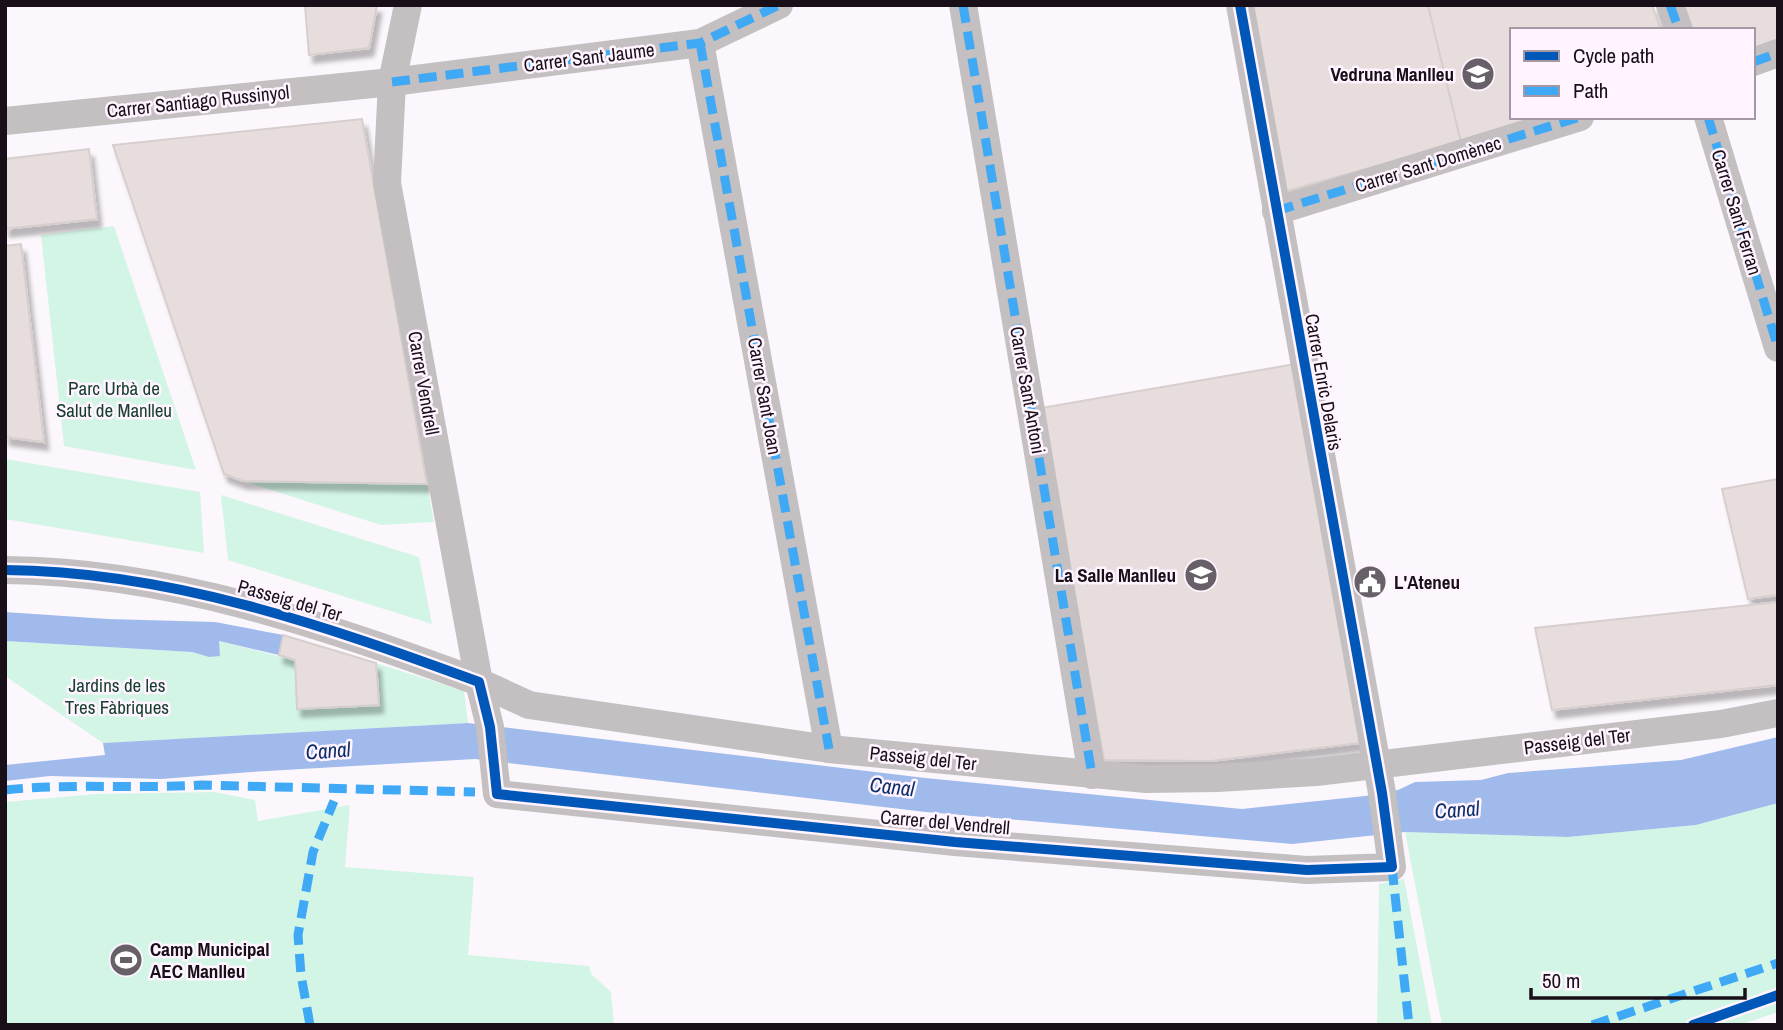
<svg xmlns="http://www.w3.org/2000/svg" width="1783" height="1030" viewBox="0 0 1783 1030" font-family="'Archivo Narrow',sans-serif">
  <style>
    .green { fill: #d3f5e6 }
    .water { fill: #a0bbeb }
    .building { fill: #e7dddd; stroke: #d7cece; stroke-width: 2; filter: url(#shadow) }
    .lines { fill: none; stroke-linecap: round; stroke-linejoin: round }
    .minor { stroke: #c4bfc0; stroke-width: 28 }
    .quiet { stroke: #3fa9f5; stroke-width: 9; stroke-dasharray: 18 9; stroke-linecap: butt }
    .cycleway-casing { stroke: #fff4ff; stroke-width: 15 }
    .cycleway { stroke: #0057b8; stroke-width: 10 }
    .labels { text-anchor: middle; stroke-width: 5; stroke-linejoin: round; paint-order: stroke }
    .street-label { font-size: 19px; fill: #180f18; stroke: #fff4ff }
    .poi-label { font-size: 19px; font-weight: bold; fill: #180f18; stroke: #fff4ff; text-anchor: end }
    .park-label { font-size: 19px; fill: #143e2d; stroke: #fff4ff }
    .water-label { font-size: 21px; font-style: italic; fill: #0a2e69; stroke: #fff4ff }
  </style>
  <defs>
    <filter id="shadow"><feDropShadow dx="4.5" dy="8" stdDeviation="2" flood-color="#0004"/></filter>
  </defs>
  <rect width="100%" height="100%" fill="#fcf7fc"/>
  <g class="green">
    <path d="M114,226l82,244 -132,-24 -23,-211z"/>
    <path d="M5,459l195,33 4,61 -199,-34z"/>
    <path d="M243,481l184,3 7,38 -53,3z"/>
    <path d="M221,495l198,62 13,67 -204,-64z"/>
    <path d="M5,641l187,11 17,5 9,-16 77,19 3,49 81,-4 -3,-42 88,28 4,32 -365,20 -98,-67z"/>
    <path d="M214,792l41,8 3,21 92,-16 -5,62 129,10 -6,78 121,11 2,8 20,18 3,33h-609v-223l91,-8z"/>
    <path d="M1778,803v209l-38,13h-298l-37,-193 163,5 128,-12z"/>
    <path d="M1404,879l28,146h-55l2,-141z"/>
  </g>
  <g class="water">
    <path d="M5,612l103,7 107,3 68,13 -4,20 -60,-14 1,15 -11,1 -17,-5 -187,-11z"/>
    <path d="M468,723l457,55 317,31 123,-13 33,-6 17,-8 66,-2 27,-7 173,-13 97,-23v66l-82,22 -128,12 -163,-5 -113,12 -366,-32 -451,-53 -224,13 -90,7 -111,-3 -45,5v-16l100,-10 -2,-12z"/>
  </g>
  <g class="building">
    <path d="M305,5h72l-8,43 -60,7z"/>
    <path d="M1244,5h184l33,137 -181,51z"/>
    <path d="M1428,5h224l9,25h-149v87h28l-79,25z"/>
    <path d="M1681,5h97v37l-25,8v-20h-64z"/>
    <path d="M362,119l65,365 -184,-3 -19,-7 -111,-329z"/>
    <path d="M89,149l8,70 -92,10v-70z"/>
    <path d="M21,244l23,198 -39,-5v-191z"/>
    <path d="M1295,364l65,379 -149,18 -107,-1 -63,-352z"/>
    <path d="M1778,479v116l-30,4 -26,-110z"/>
    <path d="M1778,602v83l-226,25 -17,-82z"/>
    <path d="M283,635l93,28 3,42 -82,4 -2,-49 -16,-5z"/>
  </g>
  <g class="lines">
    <g class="minor">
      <path d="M408,5l-16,77 -5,101 92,499 50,23 300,44 317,30 71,-1 99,-6 405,-48 57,-11"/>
      <path d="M963,5l129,770"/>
      <path d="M1670,5l9,25"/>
      <path d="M700,43l129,706"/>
      <path d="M1753,62l25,-9"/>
      <path d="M1708,117l70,231"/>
      <path d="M5,121l387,-39 308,-39 79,-38"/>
      <path d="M1276,211l304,-94"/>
      <path d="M5,570c165,1 321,56 474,112l11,45 7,67 458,48 352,28 85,-3 -10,-74 -142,-788"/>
    </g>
    <g class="quiet">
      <path d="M963,5l129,770"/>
      <path d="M1670,5l9,25"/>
      <path d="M700,43l129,706"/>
      <path d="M1753,62l25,-9"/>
      <path d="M392,82l308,-39 79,-38"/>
      <path d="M1708,117l70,231"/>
      <path d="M1276,211l304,-94"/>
      <path d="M5,790c65,-7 131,-1 196,-5l274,7"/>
      <path d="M1392,867l17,158"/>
      <path d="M310,1025l-9,-50 -3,-40 15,-83 21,-51"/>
      <path d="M1592,1025l186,-62"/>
    </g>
    <defs>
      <g id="cycleway">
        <path d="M5,570c165,1 321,56 474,112l11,45 7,67 458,48 352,28 85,-3 -10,-74 -142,-788"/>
        <path d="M1693,1025l85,-30"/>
      </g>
    </defs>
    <use href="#cycleway" class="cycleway-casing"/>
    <use href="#cycleway" class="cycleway"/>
  </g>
  <defs>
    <symbol id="school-disc" viewBox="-11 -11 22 22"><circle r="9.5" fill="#686068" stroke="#fff4ff"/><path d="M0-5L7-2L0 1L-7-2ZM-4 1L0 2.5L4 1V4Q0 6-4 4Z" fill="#fff"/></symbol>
    <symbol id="civic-disc" viewBox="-11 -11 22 22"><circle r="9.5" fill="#686068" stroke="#fff4ff"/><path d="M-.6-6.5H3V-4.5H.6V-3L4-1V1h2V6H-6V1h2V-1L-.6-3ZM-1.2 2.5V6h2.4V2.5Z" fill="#fff"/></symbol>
    <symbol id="stadium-disc" viewBox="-11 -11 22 22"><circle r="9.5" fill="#686068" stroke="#fff4ff"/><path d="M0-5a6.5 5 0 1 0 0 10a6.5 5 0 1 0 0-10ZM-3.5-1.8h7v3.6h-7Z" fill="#fff"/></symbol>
  </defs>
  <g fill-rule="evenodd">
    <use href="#school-disc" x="1459" y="55" width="38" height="38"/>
    <use href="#school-disc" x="1182" y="556" width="38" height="38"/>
    <use href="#civic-disc" x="1351" y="563" width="38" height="38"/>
    <use href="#stadium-disc" x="107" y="941" width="38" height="38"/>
  </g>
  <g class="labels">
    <g class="street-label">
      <text transform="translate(589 57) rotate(-7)" y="7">Carrer Sant Jaume</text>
      <text transform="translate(198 101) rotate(-6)" y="7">Carrer Santiago Russinyol</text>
      <text transform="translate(1428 164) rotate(-17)" y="7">Carrer Sant Domènec</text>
      <text transform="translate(1737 212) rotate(73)" y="7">Carrer Sant Ferran</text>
      <text transform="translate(1324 382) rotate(80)" y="7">Carrer Enric Delaris</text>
      <text transform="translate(424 383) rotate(80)" y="7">Carrer Vendrell</text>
      <text transform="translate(1028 390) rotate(80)" y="7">Carrer Sant Antoni</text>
      <text transform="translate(765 396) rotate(80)" y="7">Carrer Sant Joan</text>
      <text transform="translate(290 600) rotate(16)" y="7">Passeig del Ter</text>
      <text transform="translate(1577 741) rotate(-7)" y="7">Passeig del Ter</text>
      <text transform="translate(923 758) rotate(6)" y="7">Passeig del Ter</text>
      <text transform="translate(945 822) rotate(5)" y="7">Carrer del Vendrell</text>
    </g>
    <g class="poi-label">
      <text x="1454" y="81">Vedruna Manlleu</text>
      <text x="1176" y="582">La Salle Manlleu</text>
      <text x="1394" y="589" text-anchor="start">L'Ateneu</text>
      <text x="150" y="956" text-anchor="start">Camp Municipal<tspan x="150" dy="22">AEC Manlleu</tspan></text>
    </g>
    <g class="park-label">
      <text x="114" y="395">Parc Urbà de<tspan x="114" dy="22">Salut de Manlleu</tspan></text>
      <text x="117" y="692">Jardins de les<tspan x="117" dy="22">Tres Fàbriques</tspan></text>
    </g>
    <g class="water-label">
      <text transform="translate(328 751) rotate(-4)" y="7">Canal</text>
      <text transform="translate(892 787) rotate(6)" y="7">Canal</text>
      <text transform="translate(1457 810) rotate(-4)" y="7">Canal</text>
    </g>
  </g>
  <rect width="1783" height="1030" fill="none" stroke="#180f18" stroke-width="14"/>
  <rect x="1510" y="28" width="245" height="91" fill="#fff4ff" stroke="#a398a3" stroke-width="2"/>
  <rect x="1524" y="51" width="35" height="10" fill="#0057b8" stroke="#a398a3" stroke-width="2"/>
  <text x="1573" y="63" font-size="21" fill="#180f18">Cycle path</text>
  <rect x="1524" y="86" width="35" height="10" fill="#3fa9f5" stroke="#a398a3" stroke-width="2"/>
  <text x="1573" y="98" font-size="21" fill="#180f18">Path</text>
  <path d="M1531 988v10h214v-10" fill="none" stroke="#180f18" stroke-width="3.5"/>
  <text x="1542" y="988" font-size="21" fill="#180f18" stroke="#fff4ff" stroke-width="5" paint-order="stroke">50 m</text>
</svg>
